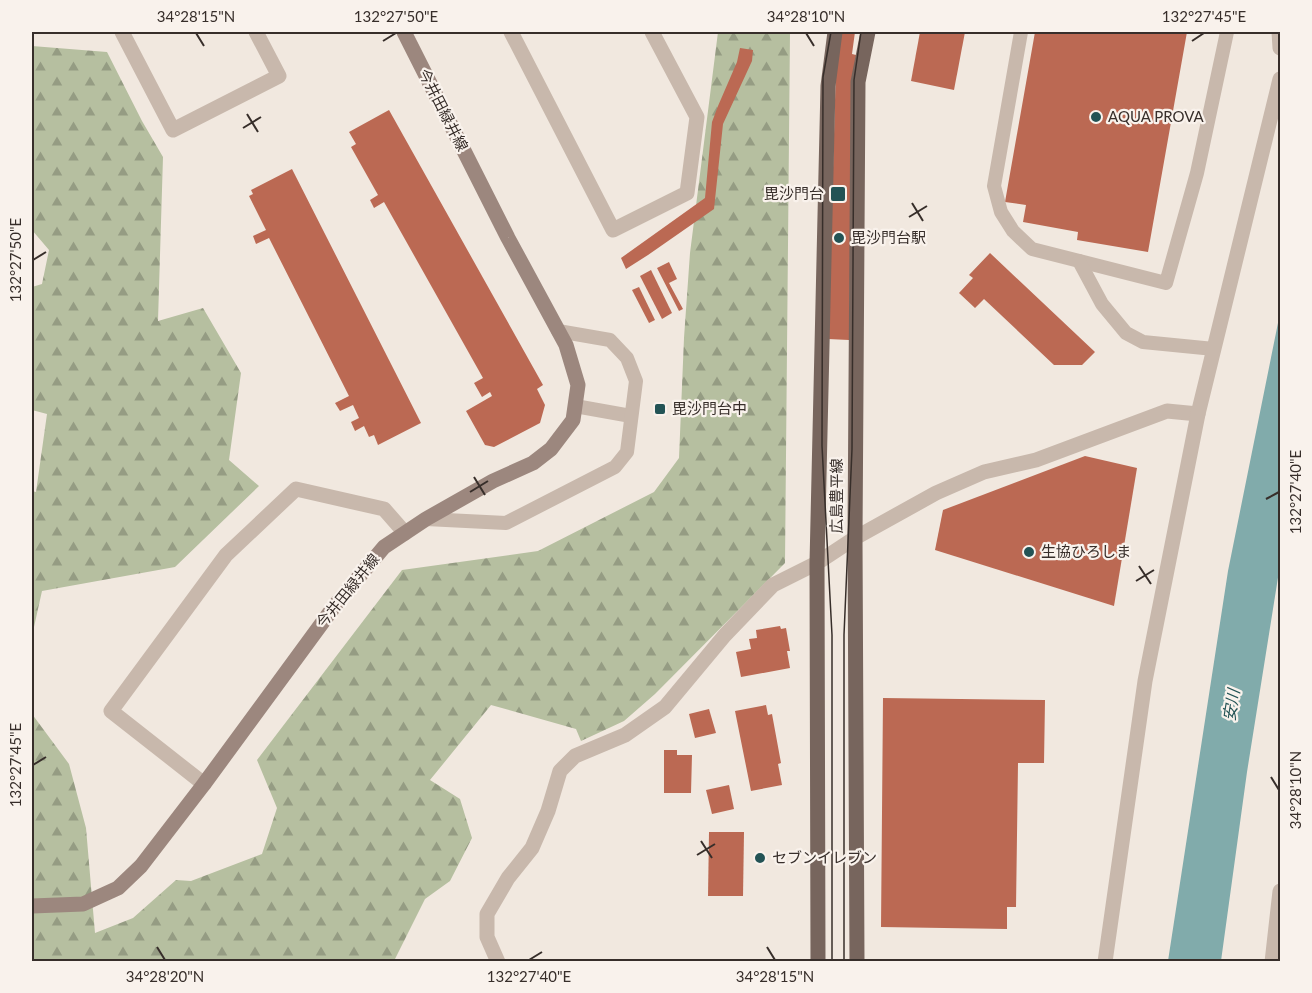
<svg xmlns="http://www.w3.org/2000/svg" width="1312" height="993" viewBox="0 0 1312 993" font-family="Lato,'Noto Sans JP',sans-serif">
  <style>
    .forest { fill: url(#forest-firs) }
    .water { fill: #81abab }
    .building { fill: #bb6953 }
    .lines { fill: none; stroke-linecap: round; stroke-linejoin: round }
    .service { stroke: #c8b8ac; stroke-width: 14 }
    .minor { stroke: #c8b8ac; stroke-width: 15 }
    .tertiary { stroke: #c8b8ac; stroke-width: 15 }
    .secondary { stroke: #9c877e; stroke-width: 15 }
    .primary { stroke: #77655d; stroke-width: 15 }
    .tram { stroke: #372e2a; stroke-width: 1.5 }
    .ticks { fill: none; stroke: #372e2a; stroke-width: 2 }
    .poi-dot { fill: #235355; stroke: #f9f2ec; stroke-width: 2 }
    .labels { text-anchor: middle; stroke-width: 4.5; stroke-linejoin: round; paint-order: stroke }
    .street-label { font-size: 15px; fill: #372e2a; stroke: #f9f2ec }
    .poi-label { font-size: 15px; fill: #372e2a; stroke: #f9f2ec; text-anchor: start }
    .water-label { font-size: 16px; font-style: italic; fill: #235355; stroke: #f9f2ec }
    .neatline { fill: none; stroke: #372e2a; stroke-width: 2 }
    .ticks-label { font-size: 15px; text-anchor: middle; fill: #372e2a }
  </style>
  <defs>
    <pattern id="forest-firs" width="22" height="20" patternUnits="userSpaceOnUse" patternTransform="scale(1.5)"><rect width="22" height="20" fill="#b6bfa0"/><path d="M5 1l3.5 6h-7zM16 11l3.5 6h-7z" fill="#959c83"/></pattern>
  </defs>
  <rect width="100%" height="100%" fill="#f1e8df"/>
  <g class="forest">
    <path d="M718,32h72l-5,531 -130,131 -31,27 -43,20 -5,-12 -85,-24 -61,75 30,19 12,39 -22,43 -25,18 -31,62h-362v-247l37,50 17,64 9,105 38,-15 43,-38 15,1 71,-27 15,-46 -20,-48 145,-190 136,-19 116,-59 25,-34 5,-120 6,-85z"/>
    <path d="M32,46l75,6 35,69 21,36 -5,164 45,-13 38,65 -12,87 30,26 -84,81 -133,24 -10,45v-145l4,1 11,-78 -15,-4v-123l10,-3 7,-34 -17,-20z"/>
  </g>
  <path class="water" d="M1280,313v252l-33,207 -26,189h-53l60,-390z"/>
  <g class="building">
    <path d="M837,32h18l-3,22 4,1 -3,36 -4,249 -21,-1z"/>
    <path d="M920,32h45l-11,58 -43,-9z"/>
    <path d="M1035,32h152l-39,220 -71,-12 1,-8 -55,-10 3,-17 -21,-3z"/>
    <path d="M740,48l13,2 -1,11 -29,63 -9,85 -66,46 -22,14 -5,-11 84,-60 7,-76 6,-16 19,-44z"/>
    <path d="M389,110l154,275 -6,4 8,16 -5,18 -46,24 -9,-2 -19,-34 26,-15 -2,-4 -8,5 -8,-14 9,-5 -99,-176 -10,6 -4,-8 8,-5 -27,-48 5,-3 -7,-12z"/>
    <path d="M292,169l129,254 -43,22 -4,-10 -5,2 -5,-11 -9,5 -4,-9 8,-4 -6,-13 -13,6 -5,-8 14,-7 -80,-158 -13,6 -3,-8 13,-6 -17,-34 4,-2 -2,-4z"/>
    <path d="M990,253l105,99 -13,13h-28l-70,-66 -9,9 -16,-15 14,-15 -4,-3z"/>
    <path d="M669,262l8,17 -8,4 14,26 -4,2 -22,-43z"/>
    <path d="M651,270l21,43 -10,6 -22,-43z"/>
    <path d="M639,287l16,33 -6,3 -17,-33z"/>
    <path d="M1085,456l52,12 -23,138 -179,-56 8,-40z"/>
    <path d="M780,626l1,3 5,-1 4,23h-3l3,17 -49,9 -5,-25 15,-3 -2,-10 8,-1 -1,-8z"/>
    <path d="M883,698l162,2 -1,63h-26l-2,144h-9v22l-126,-2z"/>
    <path d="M766,705l2,10 4,-1 9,49 -3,1 4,21 -31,6 -16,-80z"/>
    <path d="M709,709l7,24 -21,5 -6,-24z"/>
    <path d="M664,750h13v5h15l-1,38h-27z"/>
    <path d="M729,785l5,24 -22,5 -6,-24z"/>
    <path d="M709,832h35l-1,64h-35z"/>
  </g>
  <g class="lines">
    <g class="service">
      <path d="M1021,32l-27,154 7,26 12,19 19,18 134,34 31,-110 30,-141"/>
      <path d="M1079,261l23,43 24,29 17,9 71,7"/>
      <path d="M575,406l56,10"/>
      <path d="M426,519l80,4 109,-56 12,-15 9,-71 -9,-23 -17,-18 -52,-9"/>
    </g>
    <g class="minor">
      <path d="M122,32l51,98 106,-54 -23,-44"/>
      <path d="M511,32l102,198 74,-37 10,-76 -45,-85"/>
      <path d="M1279,32l1,16"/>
      <path d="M204,784l-93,-73 115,-156 70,-66 88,20 21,24"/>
      <path d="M498,962l-11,-25v-23l21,-36 24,-30 16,-37 12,-40 15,-15 50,-21 40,-28 60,-72 48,-50 44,-22 38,-25 81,-45 48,-21 52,-12 131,-49 31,3"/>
    </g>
    <g class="tertiary">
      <path d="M1105,962l40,-281 53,-267 82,-335"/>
      <path d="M1272,962l8,-71"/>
    </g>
    <path class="secondary" d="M32,906l51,-2 35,-16 23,-22 63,-82 132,-180 48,-57 42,-28 67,-38 40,-18 18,-14 22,-29 5,-35 -12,-40 -58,-107 -104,-206"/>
    <g class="primary">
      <path d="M818,962l-1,-399 11,-477 7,-54"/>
      <path d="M857,962l-2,-424 3,-456 10,-50"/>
    </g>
    <g class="tram">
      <path d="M831,32l-8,45 -1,369 10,189v327"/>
      <path d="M844,962v-327l8,-186 2,-369 7,-48"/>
    </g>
  </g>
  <path class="ticks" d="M196,33l8,13M806,33l8,13M383,41l13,-8M1192,41l12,-8M247,114l11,18M243,128l18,-11M912,203l11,18M909,217l18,-11M33,260l13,-8M474,477l11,18M470,492l18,-11M1266,499l13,-7M1139,566l12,18M1136,581l18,-11M33,765l13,-8M1271,777l8,13M701,841l11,17M697,855l18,-11M157,947l8,13M767,947l8,13M529,960l13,-8"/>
  <g class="poi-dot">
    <circle cx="1096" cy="117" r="6"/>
    <rect x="830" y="186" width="16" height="16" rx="3"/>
    <circle cx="839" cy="238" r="6"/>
    <rect x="654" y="403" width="12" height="12" rx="3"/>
    <circle cx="1029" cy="552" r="6"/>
    <circle cx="760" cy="858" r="6"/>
  </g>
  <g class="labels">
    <g class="street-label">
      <text transform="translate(443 110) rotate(63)" y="5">今井田緑井線</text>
      <text transform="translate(837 496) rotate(-90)" y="5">広島豊平線</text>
      <text transform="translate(348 591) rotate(-51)" y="5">今井田緑井線</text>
    </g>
    <g class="poi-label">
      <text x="1108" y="122">AQUA PROVA</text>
      <text x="824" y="199" text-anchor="end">毘沙門台</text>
      <text x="851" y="243">毘沙門台駅</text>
      <text x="672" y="414">毘沙門台中</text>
      <text x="1041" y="557">生協ひろしま</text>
      <text x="772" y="863">セブンイレブン</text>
    </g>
    <g class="water-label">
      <text transform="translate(1231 705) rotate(-81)" y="6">安川</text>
    </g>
  </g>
  <rect width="1312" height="993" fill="none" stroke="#f9f2ec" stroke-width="66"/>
  <rect x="33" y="33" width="1246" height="927" class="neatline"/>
  <g class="ticks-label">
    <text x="196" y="22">34°28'15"N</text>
    <text x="396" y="22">132°27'50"E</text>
    <text x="806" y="22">34°28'10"N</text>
    <text x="1204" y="22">132°27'45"E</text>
    <text transform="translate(16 260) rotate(-90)" y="5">132°27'50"E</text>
    <text transform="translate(1296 492) rotate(-90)" y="5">132°27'40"E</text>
    <text transform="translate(16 765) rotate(-90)" y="5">132°27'45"E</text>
    <text transform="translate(1296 790) rotate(-90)" y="5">34°28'10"N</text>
    <text x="165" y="982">34°28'20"N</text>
    <text x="529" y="982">132°27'40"E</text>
    <text x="775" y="982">34°28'15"N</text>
  </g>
</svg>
